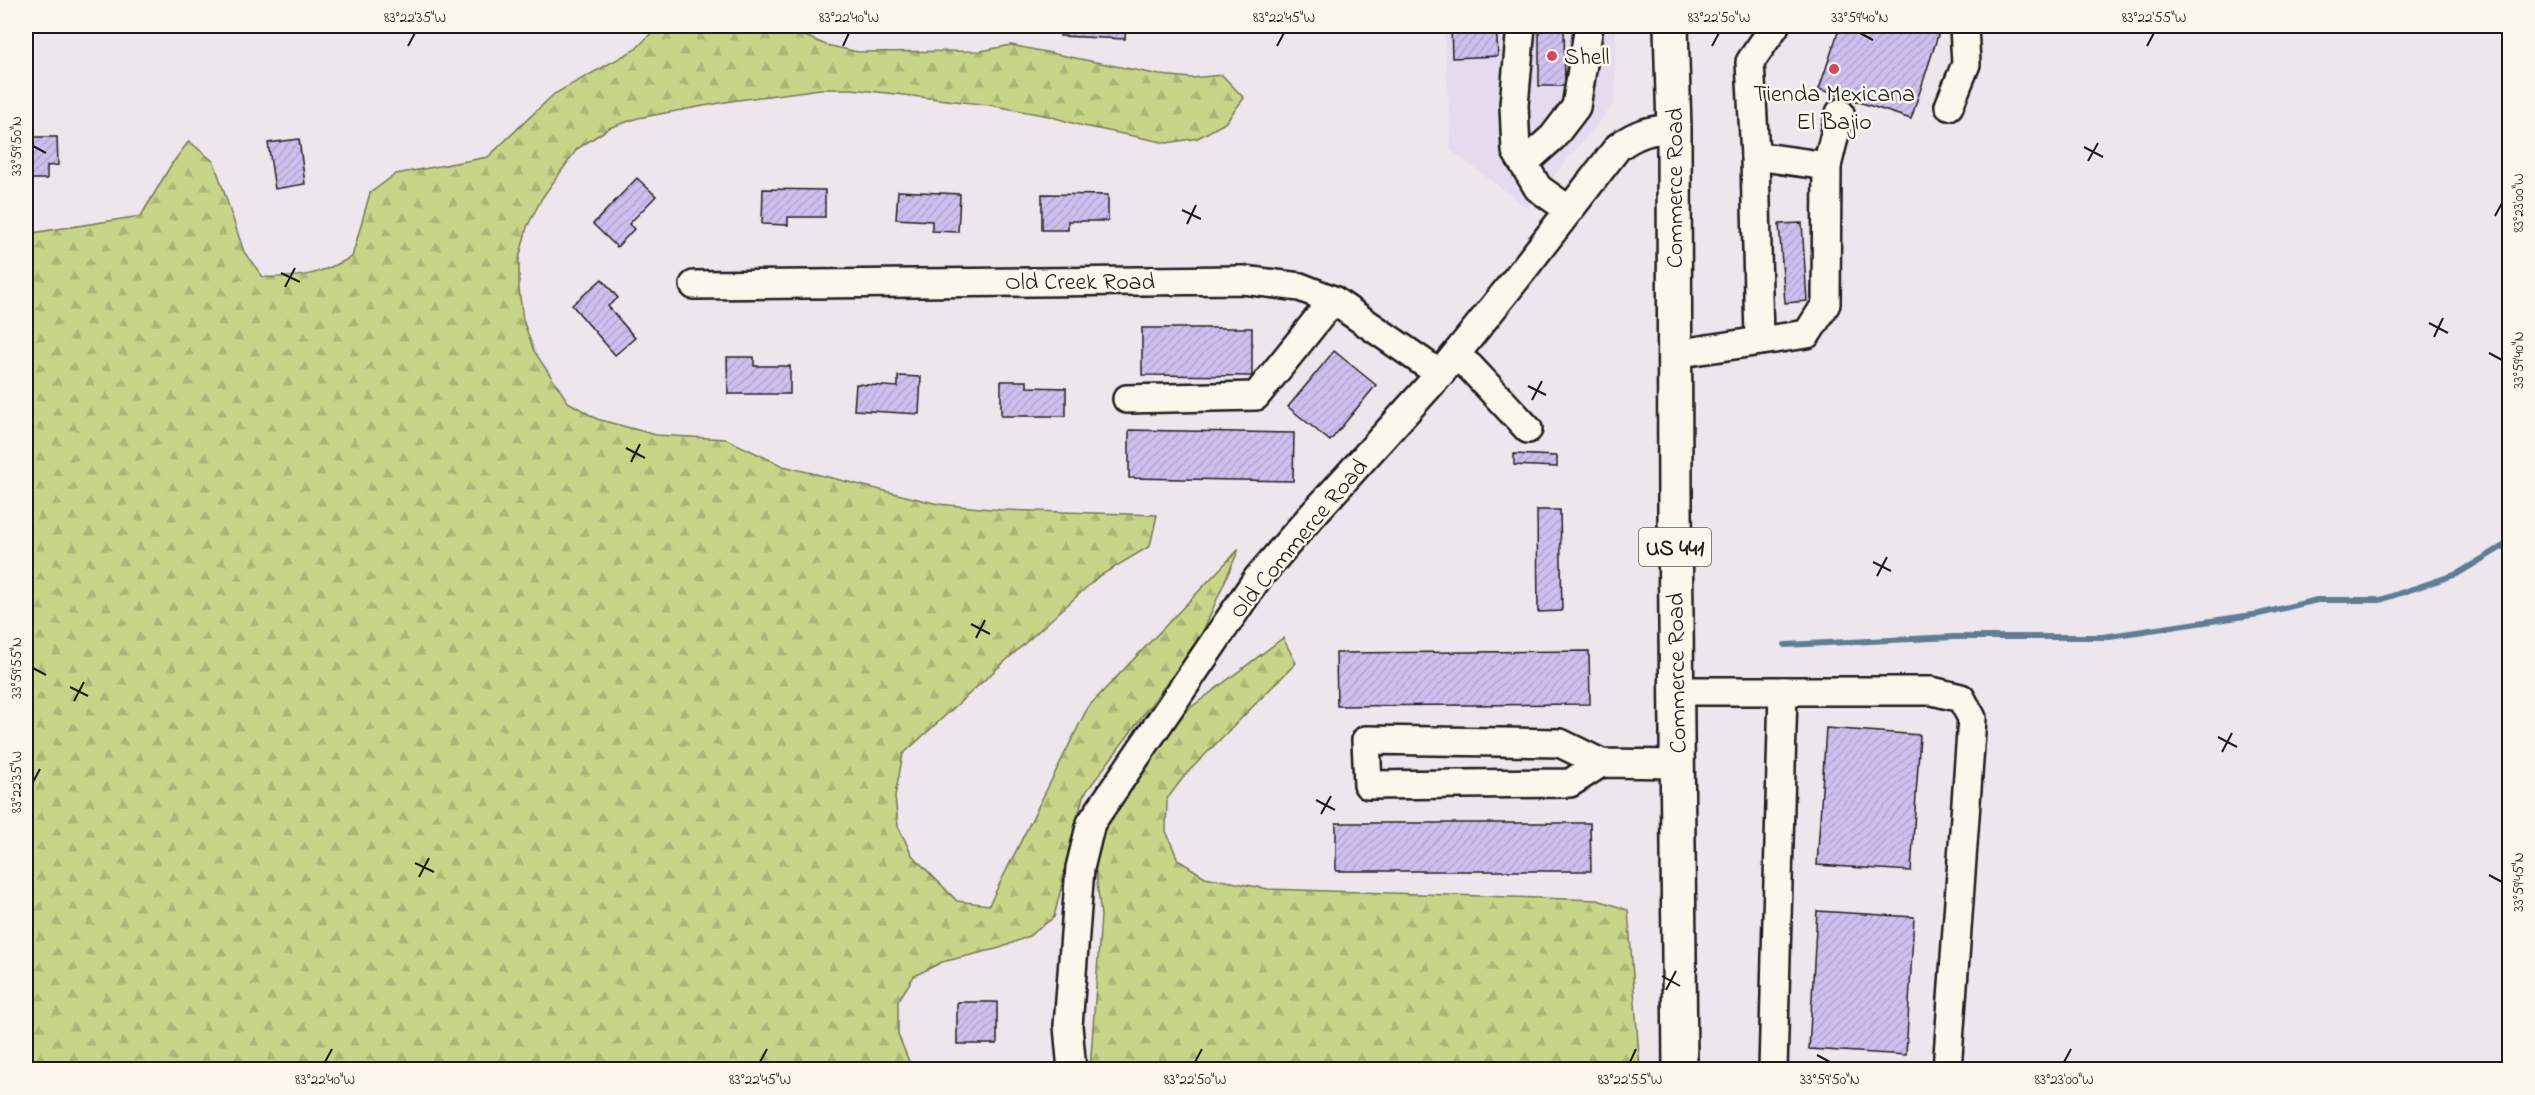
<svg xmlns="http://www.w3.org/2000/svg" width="2535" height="1095" viewBox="0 0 2535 1095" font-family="'Indie Flower',sans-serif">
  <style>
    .built { fill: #e5daee }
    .forest { fill: url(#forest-firs); stroke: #727852; stroke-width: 1.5 }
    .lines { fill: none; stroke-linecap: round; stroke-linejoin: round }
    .stream { stroke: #5f7e96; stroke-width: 6 }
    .building { fill: url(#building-hatch); stroke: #1c1c1c; stroke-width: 1.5 }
    .minor-casing { stroke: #1c1c1c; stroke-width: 32 }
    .highway-casing { stroke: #1c1c1c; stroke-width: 38 }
    .minor { stroke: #fbf7ec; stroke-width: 27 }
    .highway { stroke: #fbf7ec; stroke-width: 33 }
    .ticks { fill: none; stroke: #1c1c1c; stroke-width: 2 }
    .poi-dot { fill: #d1495b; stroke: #fbf7ec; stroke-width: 2 }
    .labels { text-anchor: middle; stroke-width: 5; stroke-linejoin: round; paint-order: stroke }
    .shield { fill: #fbf7ec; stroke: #5f5e5a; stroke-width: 1.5 }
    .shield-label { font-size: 22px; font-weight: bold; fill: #1c1c1c }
    .poi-label { font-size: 24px; fill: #1c1c1c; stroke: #fbf7ec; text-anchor: start }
    .street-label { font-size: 24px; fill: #1c1c1c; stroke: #fbf7ec }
    .neatline { fill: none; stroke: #1c1c1c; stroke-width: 2 }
    .ticks-label { font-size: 15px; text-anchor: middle; fill: #1c1c1c }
  </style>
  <defs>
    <pattern id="forest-firs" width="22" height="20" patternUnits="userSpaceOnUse" patternTransform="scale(1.5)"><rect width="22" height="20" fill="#c8d589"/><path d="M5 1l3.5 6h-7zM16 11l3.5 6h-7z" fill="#abb676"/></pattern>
    <pattern id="building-hatch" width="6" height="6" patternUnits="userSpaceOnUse" patternTransform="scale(1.5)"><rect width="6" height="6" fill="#cfbff0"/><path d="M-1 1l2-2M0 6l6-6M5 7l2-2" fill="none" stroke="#b1a4cd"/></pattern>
  </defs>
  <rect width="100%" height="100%" fill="#eee6ed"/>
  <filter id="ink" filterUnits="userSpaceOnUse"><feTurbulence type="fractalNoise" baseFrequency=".0167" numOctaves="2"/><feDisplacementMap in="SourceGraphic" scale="12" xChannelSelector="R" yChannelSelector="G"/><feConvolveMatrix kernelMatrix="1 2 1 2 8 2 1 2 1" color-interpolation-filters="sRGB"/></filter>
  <g filter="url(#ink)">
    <path class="built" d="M1444,26h172l-1,77 -88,105 -76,-58z"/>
    <g class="forest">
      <path d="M658,26h137l1,6 30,13 32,7 123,-1 30,-6 149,30 32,3 30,-3 22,23 -19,25 -27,15 -31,5 -88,-18 -30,-9 -60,-11 -137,-16h-32l-89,12 -93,17 -29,10 -32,21 -35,49 -15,29 -8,32v30l4,31 11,31 34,51 29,17 59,16 70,4 57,27 155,38 64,6 155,5 -7,31 -52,31 -195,177 -8,42 3,30 14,29 45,46 32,4 99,-198 151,-158 -40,91 -116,156 -29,121 -25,19 -29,12 -58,14 -28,14 -16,25v33l12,30 6,5 -890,1v-836l115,-18 30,-51 18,-24 25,21 30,90 19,25c39,1 55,-2 89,-20l18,-64 26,-19 92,-17 66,-63 82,-45z"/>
      <path d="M1283,638l13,25 -111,112 -18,24 -1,32 12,29 27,17 63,12 330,11 30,10 12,159 -550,1 11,-154 -6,-50 7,-30 19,-55 36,-48z"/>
    </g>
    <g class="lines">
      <path class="stream" d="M1785,645l169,-8h149l156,-23 58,-14h63l77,-26 53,-32"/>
    </g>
    <g class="building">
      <path d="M899,26h48v3z"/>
      <path d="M1061,26h65l-1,13 -65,-3z"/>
      <path d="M1451,26h45l2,30 -46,2z"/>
      <path d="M1539,26h25l1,60h-26z"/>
      <path d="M1840,26h101l-30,93 -92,-30z"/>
      <path d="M26,137h31l1,28 -11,1v13h-21z"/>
      <path d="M299,139l6,45 -30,5 -7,-46z"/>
      <path d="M637,178l19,18 -27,28 5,5 -17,18 -24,-23z"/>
      <path d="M763,189l62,1v27h-37v8l-26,-1z"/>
      <path d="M898,191l62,3 -2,38 -26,-1v-10l-36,-2z"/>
      <path d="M1042,194l66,1v26h-40v9h-26z"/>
      <path d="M1802,223l5,78 -22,2 -6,-79z"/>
      <path d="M602,279l16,19 -10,8 27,32 -20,17 -43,-50z"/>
      <path d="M1142,328h110v48l-110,-1z"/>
      <path d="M1334,351l42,34 -46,56 -42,-34z"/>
      <path d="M727,357h27v9h36v28h-62z"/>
      <path d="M898,376l23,1 -2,37 -65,-4 2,-26 42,3z"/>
      <path d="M1001,381h26v6l39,1v28h-65z"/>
      <path d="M1129,430l165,3 -1,48 -164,-3z"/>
      <path d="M1514,454l43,2v11l-43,-2z"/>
      <path d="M1537,510h23l2,101 -24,1z"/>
      <path d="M1589,651l1,53 -253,2 -1,-53z"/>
      <path d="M1826,728l94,7 -9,136 -94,-6z"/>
      <path d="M1336,823h254l1,48h-255z"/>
      <path d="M1817,911l97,6 -8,138 -97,-6z"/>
      <rect x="957" y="1002" width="40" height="42"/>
    </g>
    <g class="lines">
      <defs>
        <g id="minor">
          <path d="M1521,26l-7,79 2,46 22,37 31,22"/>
          <path d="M1775,26l-25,36 5,94 72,10 13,-53"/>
          <path d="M1949,106l17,-42 -2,-38"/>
          <path d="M1755,156l4,185"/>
          <path d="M1524,163l29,-26 23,-30 13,-81"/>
          <path d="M694,285l549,-5 57,7 33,13 107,74"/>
          <path d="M1674,354l133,-20 19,-30 1,-138"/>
          <path d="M1455,356l15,11 58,62"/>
          <path d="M1127,399l129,-3 77,-96"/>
          <path d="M1676,691h256l29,7 11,20 -25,352"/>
          <path d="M1601,763l-41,-20 -194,-3 2,45 202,-2 31,-20 76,1"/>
          <path d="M1072,1070l-4,-44 12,-158 11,-45 166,-244 41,-48 142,-157 76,-95 102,-132c19,-14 33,-18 56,-18"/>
          <path d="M1773,1070l10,-379"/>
        </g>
        <path id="highway" d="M1671,26l3,103 1,380 5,561"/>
      </defs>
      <use href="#minor" class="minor-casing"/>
      <use href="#highway" class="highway-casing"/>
      <use href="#minor" class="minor"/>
      <use href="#highway" class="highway"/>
    </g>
  </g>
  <path class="ticks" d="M1860,33l13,7M408,46l7,-13M843,46l6,-13M1277,46l7,-13M1712,46l7,-13M2147,46l7,-13M33,146l13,7M2084,147l19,10M2088,161l10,-18M1182,210l19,9M2495,216l7,-13M1187,224l9,-19M281,273l19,9M285,287l10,-19M2429,323l19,10M2434,337l9,-19M2489,353l13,7M1528,386l18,9M1532,400l10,-19M626,448l19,10M631,462l9,-18M1873,562l18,9M1877,576l10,-19M971,624l19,10M976,638l9,-18M33,668l13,7M70,687l18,9M74,701l10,-19M2218,737l19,10M2222,752l10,-19M33,782l7,-13M1316,800l19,10M1321,814l10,-18M415,863l19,9M2489,875l13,7M419,877l10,-19M1662,976l18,10M1666,990l10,-19M1817,1055l13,7M325,1062l7,-13M760,1062l7,-13M1195,1062l7,-13M1630,1062l6,-13M2064,1062l7,-13"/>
  <g class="poi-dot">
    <circle cx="1552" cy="56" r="6"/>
    <circle cx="1834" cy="69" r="6"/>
  </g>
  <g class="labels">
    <rect class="shield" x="1639" y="528" width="72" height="38" rx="4.5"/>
    <g class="shield-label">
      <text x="1675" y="555">US 441</text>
    </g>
    <g class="poi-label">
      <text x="1564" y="64">Shell</text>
      <text x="1834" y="101" text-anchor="middle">Tienda Mexicana<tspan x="1834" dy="28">El Bajio</tspan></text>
    </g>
    <g class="street-label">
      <text transform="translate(1674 188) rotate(-90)" y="8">Commerce Road</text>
      <text x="1080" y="289">Old Creek Road</text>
      <text transform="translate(1298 538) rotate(-50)" y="8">Old Commerce Road</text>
      <text transform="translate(1676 673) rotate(-91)" y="8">Commerce Road</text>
    </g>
  </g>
  <rect width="2535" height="1095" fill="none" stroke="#fbf7ec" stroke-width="66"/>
  <rect x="33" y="33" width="2469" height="1029" class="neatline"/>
  <g class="ticks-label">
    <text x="415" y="22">83°22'35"W</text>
    <text x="849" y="22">83°22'40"W</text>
    <text x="1284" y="22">83°22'45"W</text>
    <text x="1719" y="22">83°22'50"W</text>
    <text x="1860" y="22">33°59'40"N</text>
    <text x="2154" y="22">83°22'55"W</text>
    <text transform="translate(16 146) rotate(-90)" y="5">33°59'50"N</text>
    <text transform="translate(2518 203) rotate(-90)" y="5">83°23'00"W</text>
    <text transform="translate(2518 360) rotate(-90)" y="5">33°59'40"N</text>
    <text transform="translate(16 668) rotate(-90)" y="5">33°59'55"N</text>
    <text transform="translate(16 782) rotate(-90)" y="5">83°22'35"W</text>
    <text transform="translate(2518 882) rotate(-90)" y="5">33°59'45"N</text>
    <text x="325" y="1084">83°22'40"W</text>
    <text x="760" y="1084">83°22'45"W</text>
    <text x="1195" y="1084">83°22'50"W</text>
    <text x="1630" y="1084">83°22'55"W</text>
    <text x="1830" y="1084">33°59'50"N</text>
    <text x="2064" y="1084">83°23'00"W</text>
  </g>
</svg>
